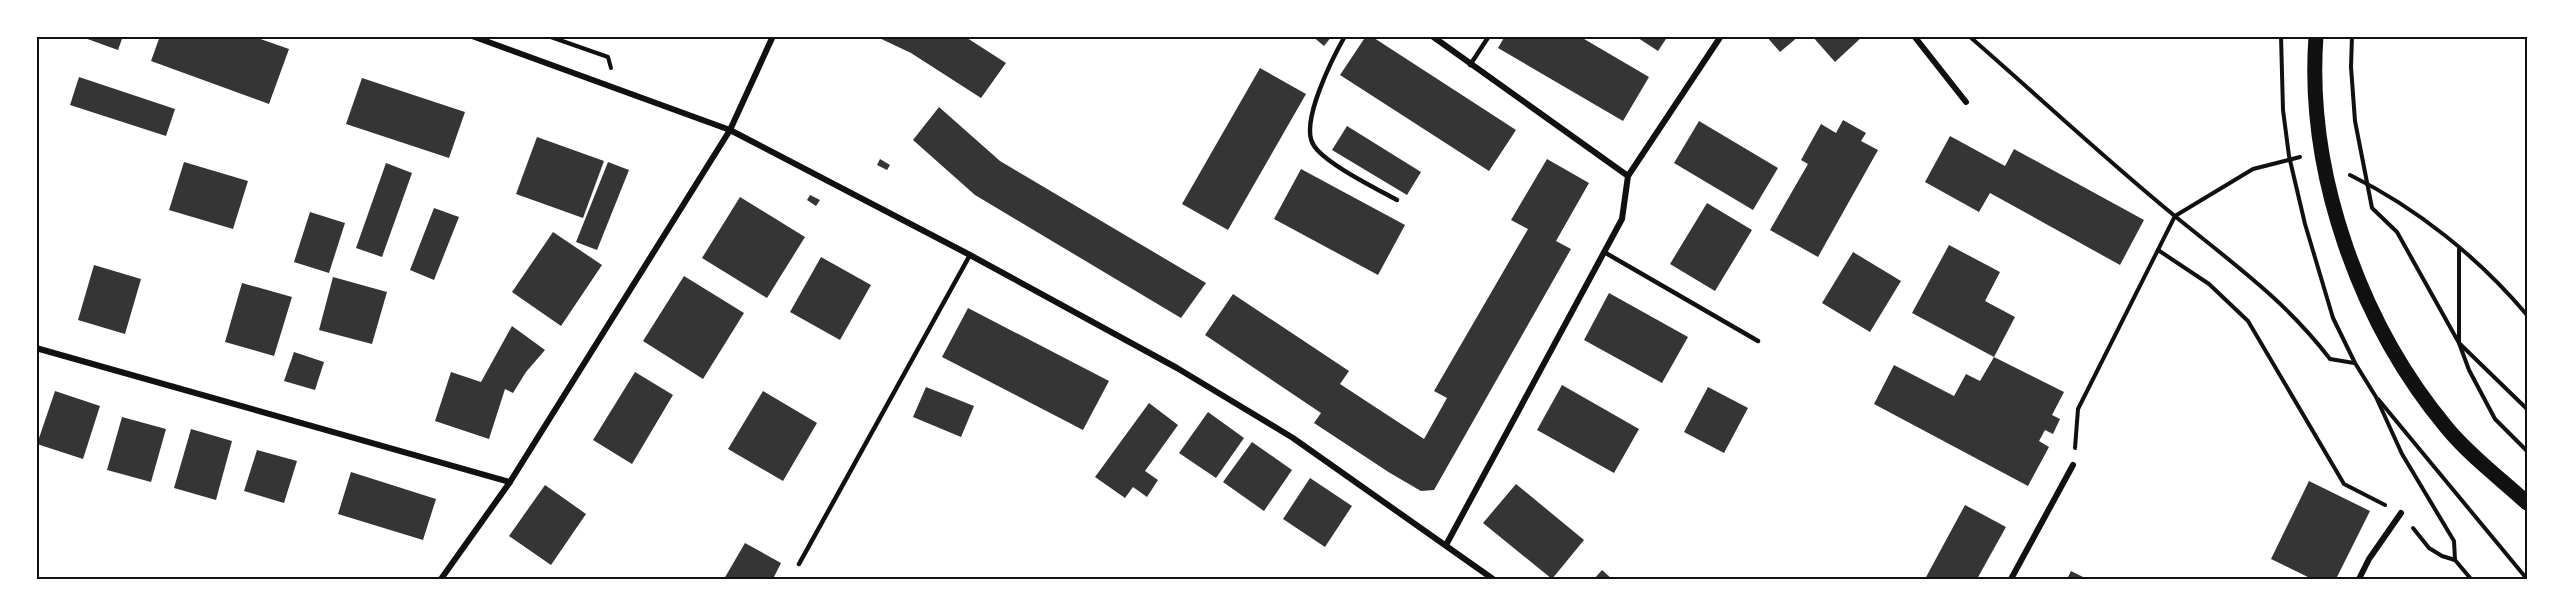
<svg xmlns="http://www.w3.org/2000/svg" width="2563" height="615" viewBox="0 0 2563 615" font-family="Mulish,sans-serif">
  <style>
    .building { fill: #353535 }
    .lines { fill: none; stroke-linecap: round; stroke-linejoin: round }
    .path { stroke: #111; stroke-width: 4 }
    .service { stroke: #111; stroke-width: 4.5 }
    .minor { stroke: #111; stroke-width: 6 }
    .primary { stroke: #111; stroke-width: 15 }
    .neatline { fill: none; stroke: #111; stroke-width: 2 }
  </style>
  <rect width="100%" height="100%" fill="#fff"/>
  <g class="building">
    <path d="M79,36h44l-5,14z"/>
    <path d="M160,36h92l37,13 -20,55 -118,-43z"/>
    <path d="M875,36h89l42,27 -25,35 -70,-45z"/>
    <path d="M1312,36h20l-8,10z"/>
    <path d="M1366,36h5l145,94 -27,41 -149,-96z"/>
    <path d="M1505,36h74l70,41 -26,44 -125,-73z"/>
    <path d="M1635,36h33l-10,15z"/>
    <path d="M1766,36h33l-19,16z"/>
    <path d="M1812,36h51l-28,26z"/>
    <path d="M1260,68l46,26 -78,136 -46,-26z"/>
    <path d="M79,77l96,32 -9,27 -96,-31z"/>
    <path d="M362,78l103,34 -16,46 -103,-34z"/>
    <path d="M939,107l61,54 206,122 -25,35 -206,-123 -62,-55z"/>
    <path d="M1843,120l23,13 -5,8 17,9 -60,107 -48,-27 38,-66 -7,-4 20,-36 15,9z"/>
    <path d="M1699,121l79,47 -25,42 -79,-47z"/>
    <path d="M1347,126l74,46 -14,23 -75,-45z"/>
    <path d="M1950,136l55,30 9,-17 130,71 -24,45 -130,-72 -11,19 -54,-30z"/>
    <path d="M537,137l67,24 -21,57 -67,-24z"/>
    <path d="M880,159l10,6 -3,5 -10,-5z"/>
    <path d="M1547,159l42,24 -33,58 15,8 -137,241 -13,1 -31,-18 -76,-50 7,-10 -116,-78 28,-41 116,77 -9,13 84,55 23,-41 -13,-7 94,-162 -17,-9z"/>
    <path d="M184,162l64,19 -15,48 -64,-19z"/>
    <path d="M608,162l21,8 -32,80 -21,-8z"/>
    <path d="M386,163l26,10 -30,84 -26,-9z"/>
    <path d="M1301,169l104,56 -27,50 -104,-56z"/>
    <path d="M810,195l10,5 -4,6 -9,-6z"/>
    <path d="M740,197l65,40 -38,61 -65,-40z"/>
    <path d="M1707,203l45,27 -37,61 -45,-27z"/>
    <path d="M434,208l25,9 -25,63 -24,-10z"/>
    <path d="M310,212l35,11 -16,50 -35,-11z"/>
    <path d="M553,232l49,33 -41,61 -49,-34z"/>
    <path d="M1949,245l51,27 -15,29 30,16 -21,40 -82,-44z"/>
    <path d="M1853,252l48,29 -31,51 -48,-29z"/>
    <path d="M821,257l50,28 -31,55 -50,-28z"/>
    <path d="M94,265l47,14 -16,55 -47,-14z"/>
    <path d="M684,276l60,37 -41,66 -60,-38z"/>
    <path d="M333,277l54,15 -15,52 -53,-14z"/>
    <path d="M242,283l50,14 -18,59 -49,-14z"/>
    <path d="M1609,293l79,44 -26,46 -78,-43z"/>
    <path d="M968,308l141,73 -26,49 -141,-73z"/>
    <path d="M512,326l33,24 -19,22 -13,21 -8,-4 -16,50 -54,-18 16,-49 30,10z"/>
    <path d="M294,352l30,10 -9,28 -31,-9z"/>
    <path d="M1994,357l70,35 -12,23 8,4 -7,15 -8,-4 -6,11 10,6 -21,39 -154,-82 20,-39 60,31 12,-22 14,7z"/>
    <path d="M635,372l38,23 -41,69 -39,-24z"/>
    <path d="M1562,385l77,44 -25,44 -77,-43z"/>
    <path d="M926,387l48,19 -13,31 -48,-20z"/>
    <path d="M1708,387l40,21 -24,45 -40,-21z"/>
    <path d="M55,391l45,15 -17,53 -46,-15z"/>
    <path d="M763,391l54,32 -34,58 -55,-32z"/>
    <path d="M1149,403l29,22 -33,46 13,9 -11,17 -14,-10 -8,11 -30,-21z"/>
    <path d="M1208,412l36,26 -28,40 -37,-25z"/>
    <path d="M122,417l44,12 -15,53 -44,-12z"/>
    <path d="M191,429l41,12 -16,59 -42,-12z"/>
    <path d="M1252,442l40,28 -28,41 -41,-29z"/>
    <path d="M257,450l40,11 -13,42 -40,-12z"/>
    <path d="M351,472l85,27 -13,41 -85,-26z"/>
    <path d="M1310,478l42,28 -27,41 -42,-28z"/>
    <path d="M2309,481l61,30 -34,68h-24l-41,-20z"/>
    <path d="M1516,484l68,56 -32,39 -69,-56z"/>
    <path d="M545,485l41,29 -35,51 -42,-29z"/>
    <path d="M1965,505l41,22 -29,52h-52z"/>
    <path d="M745,543l36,20 -8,16h-49z"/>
    <path d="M1602,570l10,9h-18z"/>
    <path d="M2071,571l16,8h-20z"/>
  </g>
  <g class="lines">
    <g class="path">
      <path d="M548,36l60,21 3,11"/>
      <path d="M1969,36c69,60 136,123 207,181 55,45 110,84 154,142l24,4"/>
      <path d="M2281,36l2,74 6,46 16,68 28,94 22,45 21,34 26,57 52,87 1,19"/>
      <path d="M2352,36l-1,31 4,54 17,87 25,24 62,111 10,27 26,49 32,32"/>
      <path d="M2350,175c67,33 129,83 177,140"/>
      <path d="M2459,249v94l68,66"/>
      <path d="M2158,250l51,34 39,37 96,163 41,21"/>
      <path d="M2378,399l149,180"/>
      <path d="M2075,448l3,-39 97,-193 78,-47 47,-12"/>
      <path d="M2413,528l16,20 13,8 13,4 16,19"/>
    </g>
    <g class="service">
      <path d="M1345,36c-12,21 -45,86 -32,108 9,18 64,45 84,56"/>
      <path d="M1470,65l19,-29"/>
      <path d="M1604,252l154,89"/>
      <path d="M799,564l171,-309"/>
    </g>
    <g class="minor">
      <path d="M472,36l258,94 240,125 207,113 116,70 200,141"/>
      <path d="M1432,36l196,140"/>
      <path d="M1914,36l52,66"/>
      <path d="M36,348l474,134"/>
      <path d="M1446,545l176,-326 6,-43 93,-140"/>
      <path d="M441,579l69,-97 220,-352 43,-94"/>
      <path d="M2011,579l62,-114"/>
      <path d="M2359,579l10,-20 32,-46"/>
    </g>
    <path class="primary" d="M2316,36c-10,137 44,288 131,392 22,27 54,51 80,75"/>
  </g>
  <rect width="2563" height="615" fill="none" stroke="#ffffff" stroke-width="75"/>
  <rect x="38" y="38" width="2488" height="540" class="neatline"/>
</svg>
